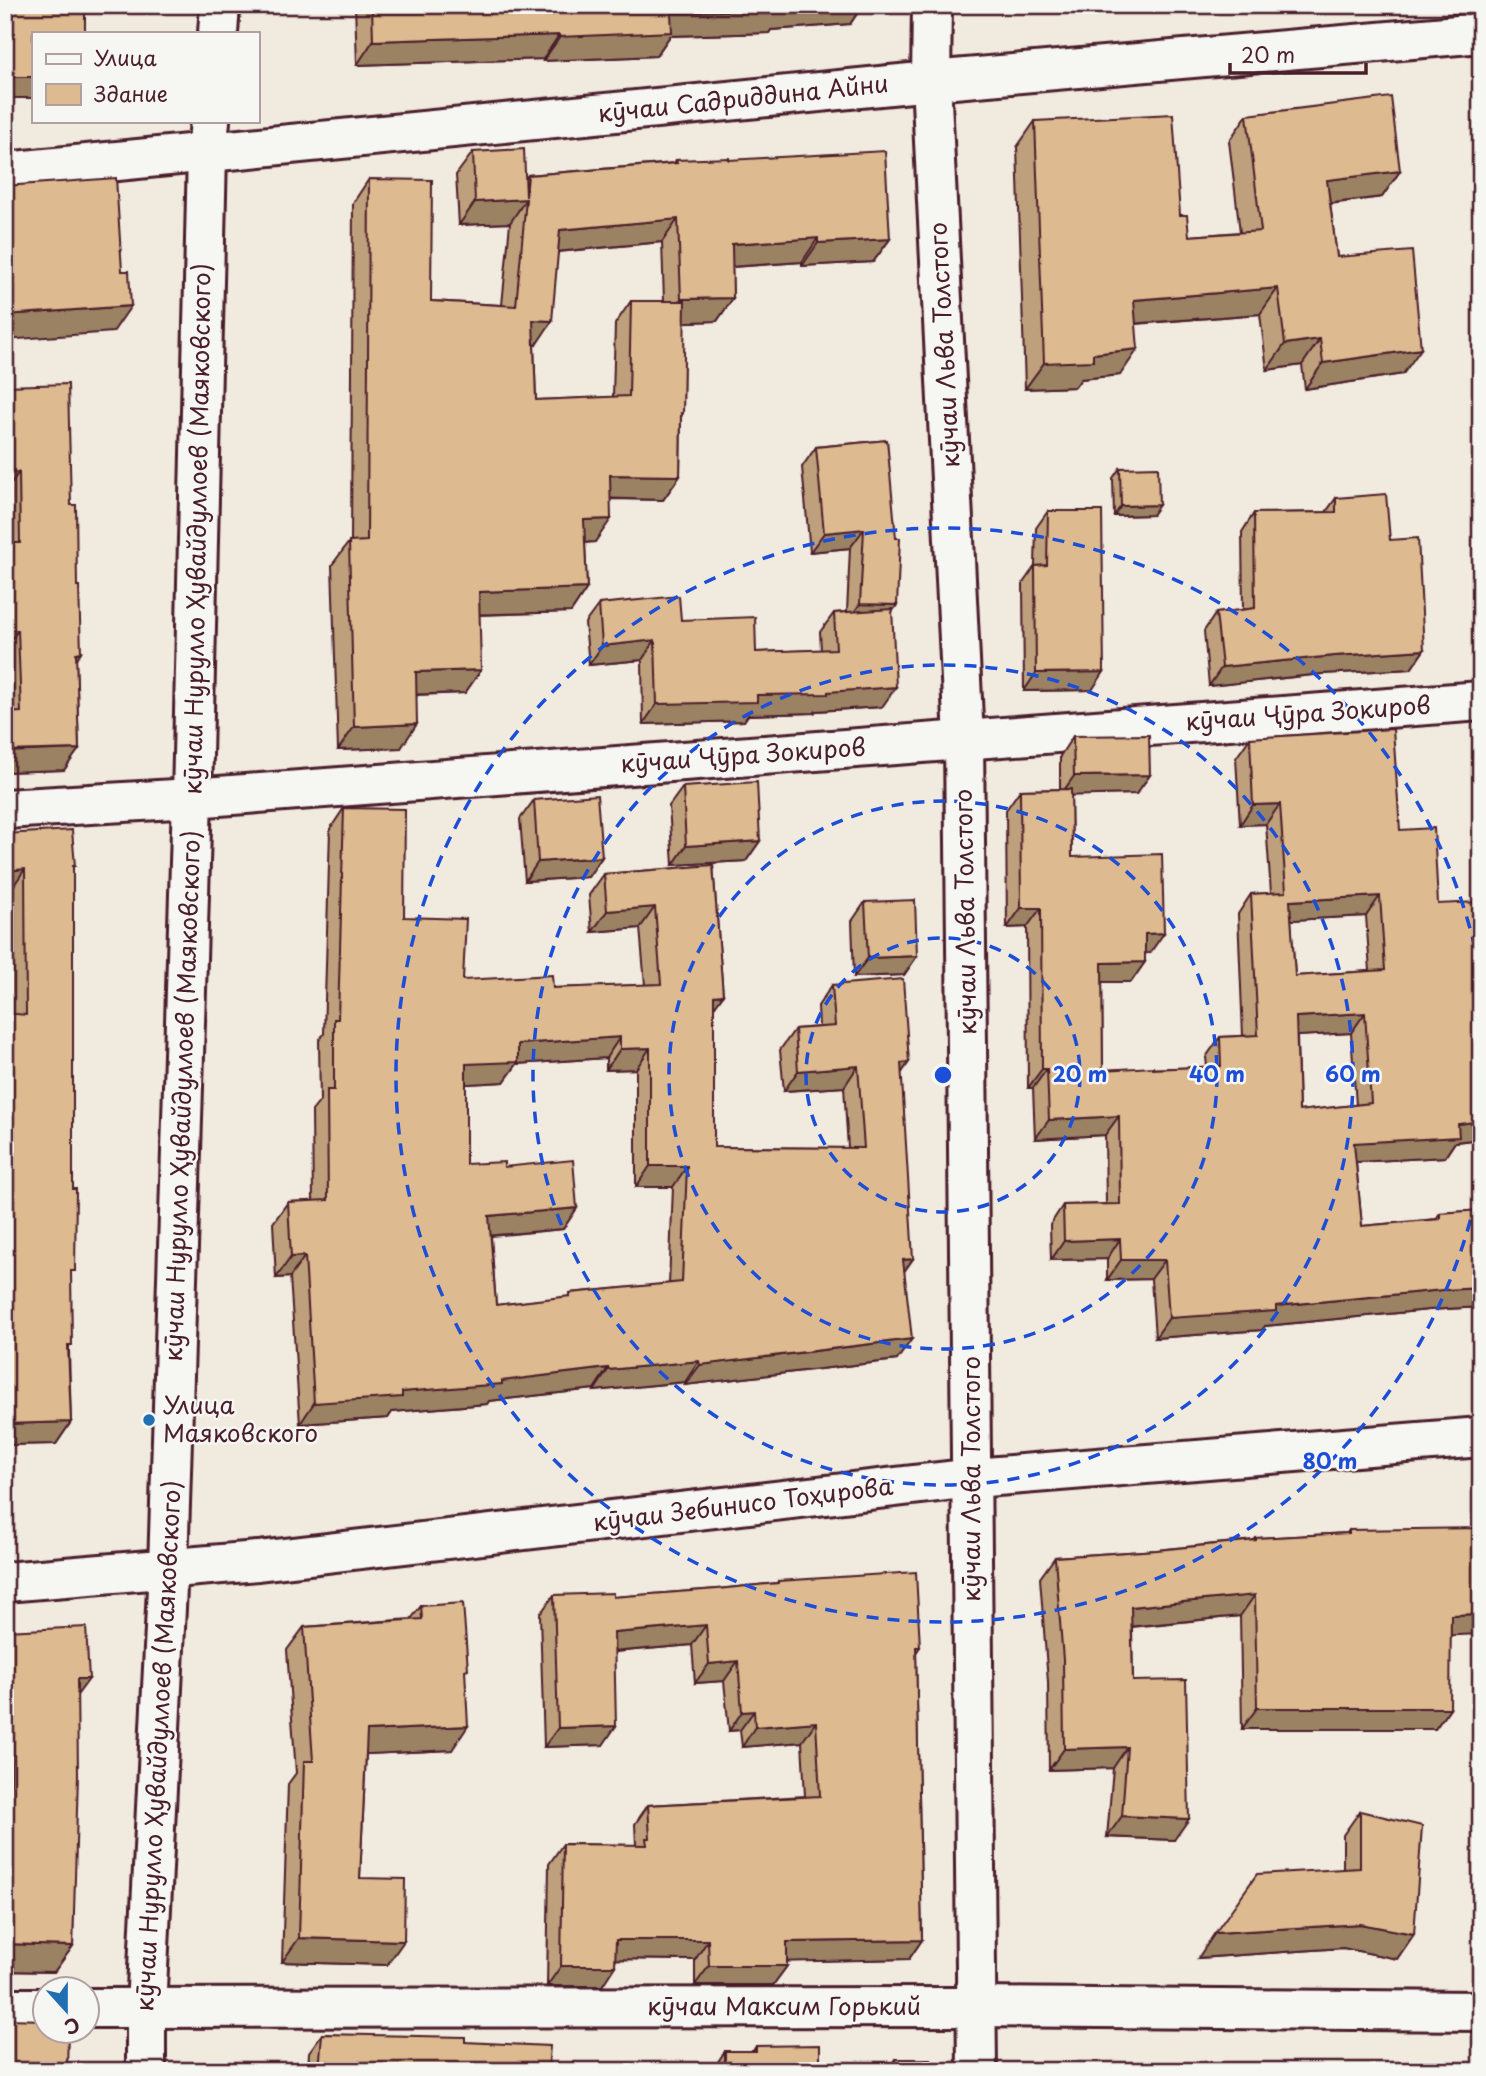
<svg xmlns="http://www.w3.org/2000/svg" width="1486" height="2076" viewBox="0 0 1486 2076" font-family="'Playpen Sans',sans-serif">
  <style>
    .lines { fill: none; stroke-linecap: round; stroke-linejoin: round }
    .street-casing { stroke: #4a1f2b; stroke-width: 44 }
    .secondary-casing { stroke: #4a1f2b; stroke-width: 44 }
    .street { stroke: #f6f6f2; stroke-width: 38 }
    .secondary { stroke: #f6f6f2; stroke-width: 38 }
    .wall { fill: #bea07b; stroke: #4a1f2b; stroke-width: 2; fill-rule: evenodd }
    .shaded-wall { fill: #9b8264; stroke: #4a1f2b; stroke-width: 2 }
    .building { fill: #ddba8f; stroke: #4a1f2b; stroke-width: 2; fill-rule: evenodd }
    .ring { fill: none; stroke: #1d4ed8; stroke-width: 3.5; stroke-dasharray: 12 9 }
    .poi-dot { fill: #1f6fb2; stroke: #f6f6f2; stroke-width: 2.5 }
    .labels { text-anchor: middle; stroke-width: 5; stroke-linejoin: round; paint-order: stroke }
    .street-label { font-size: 24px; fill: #4a1f2b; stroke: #f6f6f2 }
    .poi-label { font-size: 24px; fill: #4a1f2b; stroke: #f6f6f2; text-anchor: start }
    .centre { fill: #1d4ed8; stroke: #f6f6f2; stroke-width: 3.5 }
    .ring-label { font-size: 21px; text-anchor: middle; font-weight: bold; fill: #1d4ed8; stroke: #f6f6f2; stroke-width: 5; stroke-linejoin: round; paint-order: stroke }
  </style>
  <rect width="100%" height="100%" fill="#f1eade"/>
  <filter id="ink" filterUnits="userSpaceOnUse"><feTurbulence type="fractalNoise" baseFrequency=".0143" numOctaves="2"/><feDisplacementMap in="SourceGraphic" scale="14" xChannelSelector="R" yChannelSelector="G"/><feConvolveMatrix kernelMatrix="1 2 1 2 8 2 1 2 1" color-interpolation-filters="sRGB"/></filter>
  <g filter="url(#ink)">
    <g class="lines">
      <defs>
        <g id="street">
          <path d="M932,5l-1,76 33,658 13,1332"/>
          <path d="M218,33l2,-28"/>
          <path d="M5,172l926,-91 550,-48"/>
          <path d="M5,809l187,-11 1289,-97"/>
          <path d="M5,2008h41"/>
          <path d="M88,2008l888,-1 505,4"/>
          <path d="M146,2071v-63l22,-440 24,-770 15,-645 3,-32"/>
        </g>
        <path id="secondary" d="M5,1582l253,-21 715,-83 508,-41"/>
      </defs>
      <use href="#street" class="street-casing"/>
      <use href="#secondary" class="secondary-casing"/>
      <use href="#street" class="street"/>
      <use href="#secondary" class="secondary"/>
    </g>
    <g class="wall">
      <path d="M355,5h508l-13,19 -79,6 -2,3 -99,3 -14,20 -113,5v-2l-186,6z"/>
      <path d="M1247,115l153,56 -18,26 -52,7 7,53 66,117 -98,15 -3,-24 -35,5 -7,-56 -124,10 -16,51 -39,4 -6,8 -50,2 -8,-242 18,-26 145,94 9,21 51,-4 -11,-91z"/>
      <path d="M473,152l52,27 3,-4 146,-12 2,-3h53l161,79 -17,23 -71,4v-4l-70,5 1,31 -16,23 -33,1 -1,91 -2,4 -1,59 -17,24 -53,-1 -15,43 -10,1 2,45 -16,24 -92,3 2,55 -16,23 -48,2 -16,53 -63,2 -6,-185 17,-23h2l2,-339 16,-24 62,122 71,4 8,-82 -51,2 -3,-50zM662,242l2,59h-33l-16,23 -2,73 -77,3 -2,-56 2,1 22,-93z"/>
      <path d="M5,386l71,274 3,89 -15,21 -59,2z"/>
      <path d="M887,440l10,165 -5,7 -10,95 -66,4 -2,2 -66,2 -4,6 -101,3 -1,-64 -53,5 -4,-42 14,-19 82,16 75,32 65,-2 -1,-18 14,-19 13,-1 3,-64 -40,4 -8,-85 14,-20z"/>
      <path d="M1120,468l32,47 -38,1 -1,-38z"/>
      <path d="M1336,498l54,42 34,110 -13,19 -89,5 -113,12 -5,-55 12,-18 27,-3 -1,-78 12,-19 72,-1z"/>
      <path d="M1048,511l44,179 -68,1 -1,-108 12,-17 1,-38z"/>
      <path d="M1073,736l77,39 -14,19 -65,1 1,62 78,96h-5v9l-14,20h-29l1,88 104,-3 -1,-10 14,-20 23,-1 -5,-122 13,-20 20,-1 -5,-69 -26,1 -4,-67 14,-20 150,92 38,74 43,23v212l-26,3 -10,15 -89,5 6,64 74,-7 4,-6 41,-3v97l-52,3 -164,16 -3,4 -107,8 -4,-59 -44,1v-21l-56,1 -1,-35 13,-20 43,-1 -1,-69 -70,4 -2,-51h-5l-1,-161 -20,1 -1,-118 14,-20 40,-1v-33zM1366,916l4,55 -75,5 -4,-56zM1351,1033l5,72 -57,6 -2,-75z"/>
      <path d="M683,787l77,54 -14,20 -73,4 -4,-59z"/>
      <path d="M534,800l68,57 -14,20 -63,4 -5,-62z"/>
      <path d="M344,808l60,109 59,63 90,8 92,-3 -5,-57 -48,4 -3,-37 15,-21 109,-9 10,130 -9,12v140l134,1 -4,-61 -60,4 -4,-41 15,-21 24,-2 -1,-21 14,-21 77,77 -8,11 3,199 -7,88 -212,25v-3l-91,9v-2l-105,12 -2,3 -95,8 -4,6 -88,6 -10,-147 -14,1 -3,-55 15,-21 25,-1 -1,-90 8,-10 -1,-61 5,-6 6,-205zM606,1058v12l30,-1v118h37l-4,97 -99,9 -2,4 -72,8 -5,-69 72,-7 14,-21 -73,-41 -38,-3v-80l38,-2 13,-18z"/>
      <path d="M5,834l68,36 -2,407 -2,73 2,72 -15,22 -51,1v-432l6,1 -1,-123z"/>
      <path d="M865,902l52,54 -13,19 -50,2 -2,-56z"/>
      <path d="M1349,1530l101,106v72l-15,21h-193l-2,-113 -108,11 1,54 41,159 -67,-3 6,-69 -64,2 -1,-88 -8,-104 15,-21 102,-7 97,-10 2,-2 91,-5z"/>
      <path d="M778,1581l142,66 -4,6 6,287 -13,19 -122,2v5l-14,19h-78v-25l-80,-1 -13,27h-55l2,-122 14,-20 73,1 -1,-21 13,-19 157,-9 -3,-54 -60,5 -2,-17 -11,1 -5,-50 -29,2 -3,-38 -78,7 -11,93 -59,2 -4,-133 14,-19 59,2 104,-8 60,-6z"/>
      <path d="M421,1606l44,67 -13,77 -86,4 -6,124 27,87 -105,-3 6,-178 8,-11 -9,-123 17,-23 107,-8z"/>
      <path d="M5,1631l72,65 -4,250 -19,26 -49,-1z"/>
      <path d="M1360,1811l54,123 -17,25 -54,-11 -145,10 145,-89v-34z"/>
      <path d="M322,2034l143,8 83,29h-240l1,-19z"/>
      <path d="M756,2046l64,25h-108l13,-20h28z"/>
      <path d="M896,2059l35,12h-43z"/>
    </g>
    <g class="shaded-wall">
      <path d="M798,5h65l-13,19 -79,6 -2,3 -99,3 -14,20 -113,5 17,-24 111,-24z"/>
      <path d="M559,35l-16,24 -186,6 16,-24z"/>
      <rect x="5" y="77" width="28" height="21"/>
      <path d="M1400,171l-18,26 -73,9 18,-26z"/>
      <path d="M526,199l-16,24 -51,2 16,-23z"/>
      <path d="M678,219l-16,23 -118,11 16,-23z"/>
      <path d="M818,238l-16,24 -87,6 17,-24z"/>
      <path d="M890,239l-17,23 -71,4 16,-23z"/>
      <path d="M1278,288l-18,26 -144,11 18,-25z"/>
      <path d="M733,298l-16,23 -52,2 16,-24z"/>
      <path d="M131,306l-18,26 -108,8v-25z"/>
      <path d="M533,320l19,1 -16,24 -19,-2z"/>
      <path d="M1320,339l-18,26 -35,5 18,-26z"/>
      <path d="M1138,349l-18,26 -39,4 -6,8 -50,2 19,-26 49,-9z"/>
      <path d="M1421,349l-18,25 -98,15 18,-26z"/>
      <path d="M19,472l-14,20v-16l2,-3z"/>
      <path d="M610,475l70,1 -17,24 -70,-2z"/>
      <path d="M1159,505l-7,10 -38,1 7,-10z"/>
      <path d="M611,519l-16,23 -27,1 16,-23z"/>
      <path d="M864,529l-14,19 -40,4 14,-19z"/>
      <path d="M587,588l-16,24 -109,3 17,-23z"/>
      <path d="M860,604l37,1 -14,19 -37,-1z"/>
      <path d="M5,630h13l-13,18z"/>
      <path d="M655,640l-13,20 -53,5 13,-19z"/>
      <path d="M1424,650l-13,19 -89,5 -113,12 13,-19 112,-11z"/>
      <path d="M81,652l-14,22 9,-21z"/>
      <path d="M481,670l-16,23 -65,2 16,-23z"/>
      <path d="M1104,672l-12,18 -68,1 12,-18z"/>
      <path d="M896,687l-14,20 -66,4 -2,2 -66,2 -4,6 -101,3 14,-20 100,-9z"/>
      <path d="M417,724l-16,24 -63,2 16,-23z"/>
      <path d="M79,749l-15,21 -59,2v-20z"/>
      <path d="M1150,775l-14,19 -76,2 14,-20z"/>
      <path d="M1280,804l-14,20 -26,1 13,-20z"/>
      <path d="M760,841l-14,20 -73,4 13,-19z"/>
      <path d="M602,857l-14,20 -63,4 13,-19z"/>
      <path d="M25,869l-15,22h-5v-20z"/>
      <path d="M1380,896l-14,20 -90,5 14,-20z"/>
      <path d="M655,907l-15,21 -48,4 15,-21z"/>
      <path d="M1021,908h20l-14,19 -20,1z"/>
      <path d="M1164,933l-14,20 -19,1 14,-20z"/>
      <path d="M917,956l-13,19 -50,2 14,-19z"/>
      <path d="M1145,962l-14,20h-43l14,-19z"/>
      <path d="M723,995l-15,21 6,-20z"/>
      <path d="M1365,1013l-14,20 -69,4 14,-20z"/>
      <path d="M620,1037l-14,21 -89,6 -13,18 -52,3 14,-21 52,-20z"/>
      <path d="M650,1048l-14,21 -30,1 14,-21z"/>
      <path d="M909,1062l-14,21 6,-20z"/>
      <path d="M858,1066l-14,21 -60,4 14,-20z"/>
      <path d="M1042,1069h5l-14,19h-5z"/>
      <path d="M1119,1116l-14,19 -70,4 14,-19z"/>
      <path d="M1481,1121v18l-26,3 -10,15 -105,6 14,-20 104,-19z"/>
      <path d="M650,1166h37l-14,21h-37z"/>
      <path d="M577,1208l-14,21 -88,8 14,-21z"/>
      <path d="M1120,1239l-13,20 -56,1 13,-19z"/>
      <path d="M305,1256l-15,21 -14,1 15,-21z"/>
      <path d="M913,1259l-14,20 4,-19z"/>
      <path d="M1121,1260h44l-14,19 -44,1z"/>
      <path d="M1481,1288v19l-52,3 -164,16 -3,4 -107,8 14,-20 107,-12 167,-16z"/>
      <path d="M912,1339l-15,21 -212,25 15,-20z"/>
      <path d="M699,1361l-14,21 -91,9 14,-21z"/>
      <path d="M608,1368l-14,21 -105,12 -2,3 -95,8 -4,6 -88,6 14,-21 88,-11z"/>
      <path d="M71,1422l-15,22 -51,1v-21z"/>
      <path d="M1255,1595l-15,21 -124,12 15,-21z"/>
      <path d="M1481,1614v20l-45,2 15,-21z"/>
      <path d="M706,1625l-14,20 -92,8 14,-20z"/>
      <path d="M738,1661l-14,20 -29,2 14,-19z"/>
      <path d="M77,1679h12l-19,26z"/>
      <path d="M1257,1708h193l-15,21h-193z"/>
      <path d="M754,1711l-14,19 -11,1 13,-19z"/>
      <path d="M816,1722l-14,20 -60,5 13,-20z"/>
      <path d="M468,1726l-16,24 -102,5 17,-24z"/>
      <path d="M616,1726l-13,19 -59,2 14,-19z"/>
      <path d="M5,1740h7l-7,10z"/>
      <path d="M1127,1747l-14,21 -64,2 15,-21z"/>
      <path d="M1122,1816l67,3 -15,21 -67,-3z"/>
      <path d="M1360,1924l54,10 -17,25 -54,-11 -145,10 17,-25z"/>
      <path d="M299,1938l105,3 -17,24 -105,-3z"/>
      <path d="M616,1940h92l-13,20 -93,-1z"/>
      <path d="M922,1940l-13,19 -136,3 14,-20z"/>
      <path d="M5,1944l68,2 -19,26 -49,-1z"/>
      <path d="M561,1966h54l-13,20h-55z"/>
      <path d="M709,1966h78l-14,19h-78z"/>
    </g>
    <g class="building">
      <path d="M5,5h80v28h-52v44h-28z"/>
      <path d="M372,5h426l-12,1v3l-115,4 1,19 -112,5 -1,-2 -186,6z"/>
      <path d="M1391,97l9,74 -73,9 10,77 75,-6 9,98 -98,14 -3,-24 -35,5 -7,-56 -144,12 4,49 -45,5v7l-49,2 -9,-242 138,-7 7,101h7l2,21 72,-5 -14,-116z"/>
      <path d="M524,149l2,48 2,-22 149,-12 -1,-3 53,-2v2l156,-9 5,88 -72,4v-5l-86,6 1,54 -52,1 -3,-80 -118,11 -8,91 -19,-1 3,80 93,-4 2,-95h54l-2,112h-2l-1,63 -70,-1 1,44 -27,1 3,68 -108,4 2,78 -65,2 1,52 -63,3 -5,-185 18,-1 2,-362 63,1 -1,121 85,5 10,-107 -51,3 -2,-50z"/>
      <path d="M116,178l6,93h7l2,35 -126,9v-129z"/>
      <path d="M68,384l3,121h5l1,81h2l2,66 -5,1 3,96 -73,2 -1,4v-42l16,-1 -3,-82h-13v-87h15l-1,-71 -12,1 2,-45 -4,1v-43z"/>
      <path d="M887,440l9,98h4l-3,67 -37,-1 4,-75 -40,4 -8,-86z"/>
      <path d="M1158,467l1,38 -38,1 -1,-38z"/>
      <path d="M1386,494l4,46 28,-2 6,112 -90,6 -112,11 -6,-54 39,-5 -1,-95 82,-1v-14z"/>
      <path d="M1048,511h54l2,161 -68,1 -1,-107 12,-1z"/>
      <path d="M679,596l2,24 74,-3 1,35 80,-3 -2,-36 58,-4 4,78 -68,5v2l-71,1v7l-100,2 -2,-64 -53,6 -3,-42z"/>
      <path d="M1393,729l7,101 34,-2 4,76 41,-2 2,25v194l-23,3 1,13 -105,6 8,83 78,-7v-6l41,-3v78l-38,2 -167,16v5l-107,7 -4,-58h-44l-1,-21 -56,2 -1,-36 57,-1 -1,-88 -70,4 -2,-51h-5l-1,-161h-20l-1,-118 51,-1 1,68 90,-3 2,79 -19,1v28l-43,1 1,107 50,-3v2l68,-3 -1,-29 38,-2 -7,-141 35,-2 -6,-88 -27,1 -3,-67zM1380,896l5,74 -90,6 -5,-75zM1365,1013l6,90 -72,8 -3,-94z"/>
      <path d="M1149,735l1,40 -76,1 -1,-40z"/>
      <path d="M757,782l3,59 -74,5 -3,-59z"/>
      <path d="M597,795l5,62 -64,5 -4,-62z"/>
      <path d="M344,808l61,1 -1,108 62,2 -3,61 89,-5 1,13 108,-4 -6,-77 -48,4 -3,-37 109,-9 10,130 -9,1v151l150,1 -6,-82 -60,5 -3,-42 40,-3 -3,-41 71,-6 6,83 -8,1 12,196 -10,1 9,79 -212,26 -1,-4 -91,9v-2l-106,13v3l-100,8v5l-88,6 -9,-147 -14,1 -3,-55 40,-2 -1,-110h7v-71h4zM620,1037v12l30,-1v118h37l-5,116 -112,11v3l-74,9 -7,-89 88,-8 -4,-48 -69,7v-5l-38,2v-100l52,-2v-18z"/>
      <path d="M72,830l3,36h-2v323h3l-1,82h-4l1,74h-4l3,77 -66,2v-411l21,2 -1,-146 -20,2v-37z"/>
      <path d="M915,900l2,56 -49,2 -3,-56z"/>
      <path d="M1481,1528v86l-30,1 -1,93h-193l-2,-113 -124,12 2,74 53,-1 3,139 -67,-3 5,-69 -63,2 -1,-89 -8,-103 102,-7 99,-10v-2l93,-5v-3z"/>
      <path d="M916,1572l4,75h-4l6,293 -135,2v24h-78l-1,-26h-92l-1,26h-54l2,-122 84,1 -1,-7h4l-2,-33 172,-9 -4,-74 -61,5 -1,-16 -12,1 -4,-51 -29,3 -3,-39 -92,8 2,93 -58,2 -4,-133 59,-2v4l104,-8 61,-6v-2z"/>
      <path d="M463,1603l5,66 -3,1 3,56 -101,5 -7,147 45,1 -1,62 -105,-3 5,-177h9l-9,-134 118,-8 -1,-13z"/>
      <path d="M86,1627l3,52h-12l1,96 -5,171 -68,-2v-115l6,1 1,-90h-7v-109z"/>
      <path d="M1360,1811l62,15 -8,108 -54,-10 -145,9 42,-59 103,-6z"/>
      <path d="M5,2019l41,1v11h22l-1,40h-62z"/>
      <path d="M322,2034l143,3v5l85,4 -2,25h-229z"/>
      <path d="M820,2045v26h-95v-20h31v-5z"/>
      <rect x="896" y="2059" width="35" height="12"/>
    </g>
  </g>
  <g class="ring">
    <circle cx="943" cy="1075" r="137"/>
    <circle cx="943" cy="1075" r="274"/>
    <circle cx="943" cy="1075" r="410"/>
    <path d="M1480 1179A547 547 0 1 1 1480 971"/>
  </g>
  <circle class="poi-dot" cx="149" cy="1420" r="7"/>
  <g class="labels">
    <g class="street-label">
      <text transform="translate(743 99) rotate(-6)" y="8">кӯчаи Садриддина Айни</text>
      <text transform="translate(945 345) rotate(-93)" y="8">кӯчаи Льва Толстого</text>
      <text transform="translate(198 529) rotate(-89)" y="8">кӯчаи Нурулло Ҳувайдуллоев (Маяковского)</text>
      <text transform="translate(1308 714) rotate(-4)" y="8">кӯчаи Ҷӯра Зокиров</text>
      <text transform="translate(743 756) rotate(-4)" y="8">кӯчаи Ҷӯра Зокиров</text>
      <text transform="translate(966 912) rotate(-91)" y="8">кӯчаи Льва Толстого</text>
      <text transform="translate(183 1096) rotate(-88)" y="8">кӯчаи Нурулло Ҳувайдуллоев (Маяковского)</text>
      <text transform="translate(972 1479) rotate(-90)" y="8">кӯчаи Льва Толстого</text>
      <text transform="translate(743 1505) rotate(-7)" y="8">кӯчаи Зебинисо Тоҳирова</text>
      <text transform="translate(159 1746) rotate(-87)" y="8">кӯчаи Нурулло Ҳувайдуллоев (Маяковского)</text>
      <text x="784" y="2015">кӯчаи Максим Горький</text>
    </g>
    <g class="poi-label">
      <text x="163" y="1414">Улица<tspan x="163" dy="28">Маяковского</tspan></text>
    </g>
  </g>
  <circle cx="943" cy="1075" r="10" class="centre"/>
  <g class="ring-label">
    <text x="1080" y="1082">20 m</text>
    <text x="1217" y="1082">40 m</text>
    <text x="1353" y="1082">60 m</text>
    <text x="1330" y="1469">80 m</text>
  </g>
  <rect width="1486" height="2076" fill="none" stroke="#f6f6f2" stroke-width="28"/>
  <rect x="14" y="14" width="1458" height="2048" fill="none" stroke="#4a1f2b" stroke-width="2.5" filter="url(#ink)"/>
  <rect x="32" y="32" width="228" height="91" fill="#f6f6f2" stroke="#b1a0a2" stroke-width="2"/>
  <rect x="46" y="54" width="35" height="10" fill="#f6f6f2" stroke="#b1a0a2" stroke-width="2"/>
  <text x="94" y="66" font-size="21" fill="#4a1f2b">Улица</text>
  <rect x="46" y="84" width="35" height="21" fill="#ddba8f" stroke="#b1a0a2" stroke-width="2"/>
  <text x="94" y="102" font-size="21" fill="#4a1f2b">Здание</text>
  <g transform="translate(66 2010) rotate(159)"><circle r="33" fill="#f6f6f2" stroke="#b1a0a2" stroke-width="2"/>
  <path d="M0-5L12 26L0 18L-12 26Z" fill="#1f6fb2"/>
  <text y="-10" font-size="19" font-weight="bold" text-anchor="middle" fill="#4a1f2b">С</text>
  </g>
  <path d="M1230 63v10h136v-10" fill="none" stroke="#4a1f2b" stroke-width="3.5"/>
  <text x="1241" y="63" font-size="21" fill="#4a1f2b" stroke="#f6f6f2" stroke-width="5" paint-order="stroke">20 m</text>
</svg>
